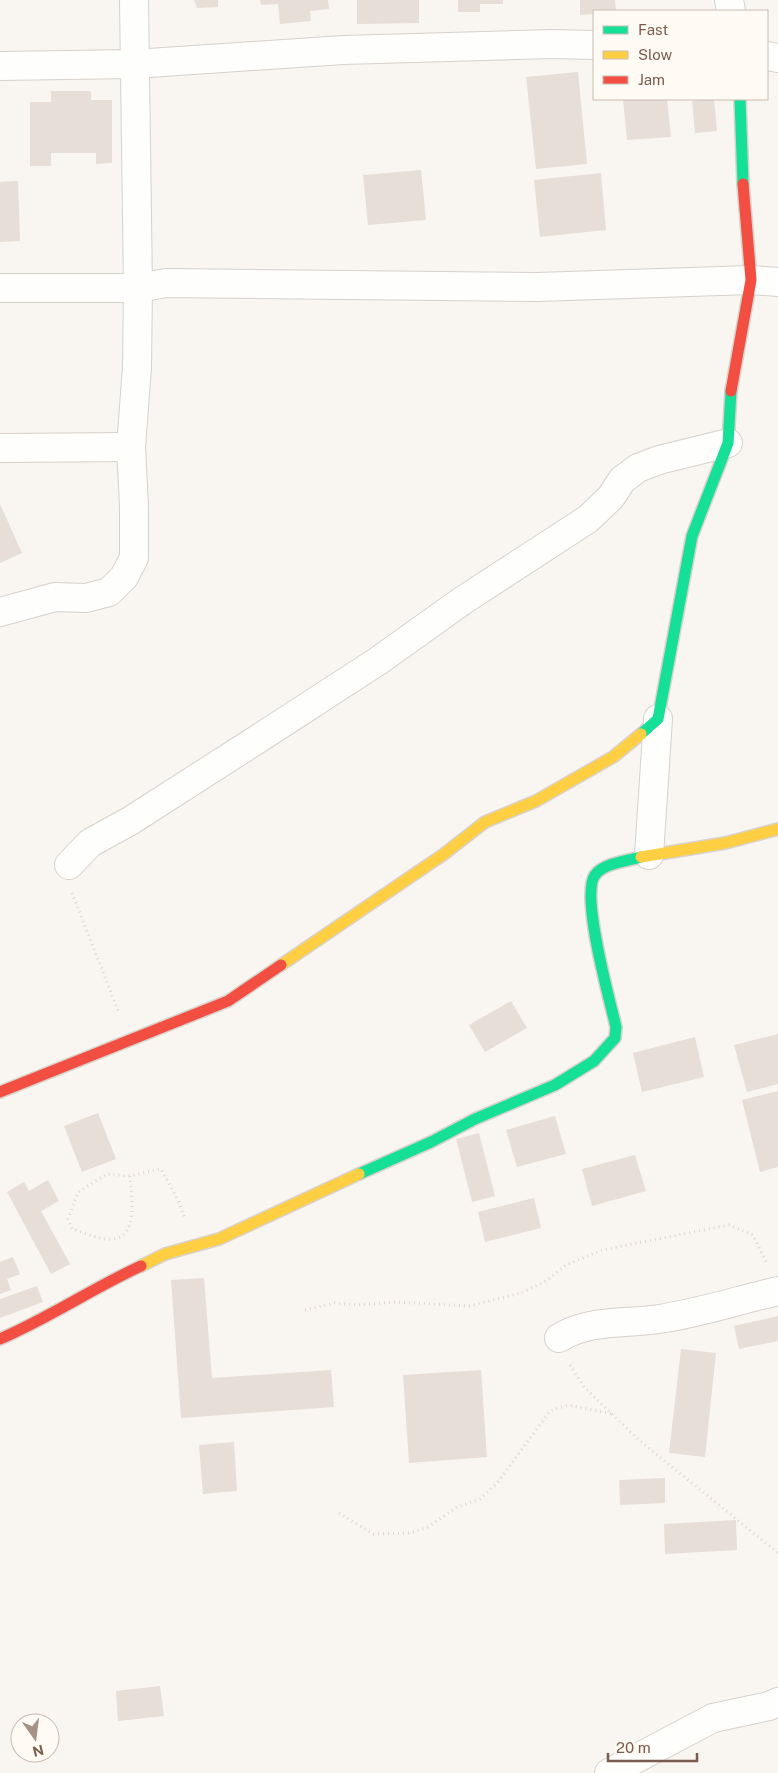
<svg xmlns="http://www.w3.org/2000/svg" width="778" height="1773" viewBox="0 0 778 1773" font-family="'Public Sans',sans-serif">
  <style>
    .building { fill: #e6ded7 }
    .lines { fill: none; stroke-linecap: round; stroke-linejoin: round }
    .street-casing { stroke: #d7d1cb; stroke-width: 30 }
    .fast-casing { stroke: #d9d2cb; stroke-width: 14 }
    .slow-casing { stroke: #d9d2cb; stroke-width: 14 }
    .jam-casing { stroke: #d9d2cb; stroke-width: 14 }
    .path { stroke: #dcd5d0; stroke-width: 3; stroke-dasharray: 1 4; stroke-linecap: butt }
    .street { stroke: #fefefd; stroke-width: 28 }
    .fast { stroke: #16e098; stroke-width: 11 }
    .slow { stroke: #ffcf43; stroke-width: 11 }
    .jam { stroke: #f24e42; stroke-width: 11 }
  </style>
  <rect width="100%" height="100%" fill="#f9f5f0"/>
  <g class="building">
    <path d="M194,0h24v7l-21,1z"/>
    <path d="M260,0h68l1,9 -19,2 1,10 -31,3 -2,-20 -17,1z"/>
    <path d="M357,0h62v23l-62,1z"/>
    <path d="M458,0h45v4h-23v8h-22z"/>
    <path d="M580,0h35l1,11h-22v3l-14,1z"/>
    <path d="M578,72l9,92 -51,5 -10,-92z"/>
    <path d="M51,91h40v9h21v63l-16,1v-11h-45v13h-21v-64h21z"/>
    <path d="M623,99h44l4,38 -44,3z"/>
    <path d="M714,99l3,32 -22,2 -3,-32z"/>
    <path d="M421,170l5,50 -58,5 -5,-50z"/>
    <path d="M601,173l5,57 -66,7 -6,-57z"/>
    <path d="M18,181l2,60 -20,1v-60z"/>
    <path d="M0,504l22,49 -22,10z"/>
    <path d="M511,1001l16,27 -42,24 -16,-27z"/>
    <path d="M778,1034v50l-31,8 -13,-47z"/>
    <path d="M695,1037l9,40 -62,15 -9,-39z"/>
    <path d="M778,1091v76l-18,5 -18,-72z"/>
    <path d="M98,1113l18,46 -34,13 -18,-46z"/>
    <path d="M555,1116l11,38 -49,13 -11,-37z"/>
    <path d="M479,1133l16,63 -23,6 -16,-63z"/>
    <path d="M635,1155l11,36 -54,15 -10,-37z"/>
    <path d="M48,1180l11,21 -18,10 29,53 -19,10 -44,-82 17,-10 5,9z"/>
    <path d="M534,1198l7,30 -56,14 -7,-30z"/>
    <path d="M13,1257l7,17 -13,5 4,11 -11,4v-32z"/>
    <path d="M204,1278l8,100 119,-8 3,37 -153,11 -10,-138z"/>
    <path d="M37,1286l6,16 -43,16v-19z"/>
    <path d="M778,1316v25l-39,8 -5,-23z"/>
    <path d="M681,1349l35,4 -11,104 -36,-4z"/>
    <path d="M481,1370l6,87 -78,6 -6,-88z"/>
    <path d="M234,1442l3,49 -34,3 -4,-49z"/>
    <path d="M665,1478v25l-45,2 -1,-25z"/>
    <path d="M736,1520l1,30 -72,4 -1,-30z"/>
    <path d="M160,1686l4,30 -46,5 -2,-30z"/>
  </g>
  <g class="lines">
    <defs>
      <g id="street">
        <path d="M729,0l2,11"/>
        <path d="M767,56l11,2"/>
        <path d="M0,66l134,-2 209,-14 210,-6 41,1"/>
        <path d="M0,288h138l28,-5 371,4 214,-7 27,2"/>
        <path d="M0,448l131,-1"/>
        <path d="M0,612l55,-15 31,1 23,-6 15,-15 10,-19v-52l-3,-59 6,-80 1,-79 -4,-288"/>
        <path d="M649,855l9,-136"/>
        <path d="M69,865l21,-22 40,-22 131,-84 117,-76 84,-60 126,-82 23,-22 11,-17 16,-12 21,-8 69,-17"/>
        <path d="M559,1338c29,-19 68,-14 100,-19 40,-6 80,-19 119,-28"/>
        <path d="M609,1773l104,-55 56,-12 9,-4"/>
      </g>
      <g id="fast">
        <path d="M740,99l3,85"/>
        <path d="M641,734l17,-15 34,-183 36,-93 3,-52"/>
        <path d="M359,1174l72,-32 44,-23 80,-34 39,-24 21,-23 1,-11c-6,-26 -36,-132 -21,-152 9,-12 32,-14 46,-18"/>
      </g>
      <g id="slow">
        <path d="M641,857l84,-14 53,-14"/>
        <path d="M281,965l163,-111 41,-32 51,-21 77,-44 28,-23"/>
        <path d="M141,1266l24,-12 54,-15 140,-65"/>
      </g>
      <g id="jam">
        <path d="M731,391l20,-111 -8,-96"/>
        <path d="M0,1092l228,-91 53,-36"/>
        <path d="M0,1339c49,-21 93,-51 141,-73"/>
      </g>
    </defs>
    <use href="#street" class="street-casing"/>
    <use href="#fast" class="fast-casing"/>
    <use href="#slow" class="slow-casing"/>
    <use href="#jam" class="jam-casing"/>
    <g class="path">
      <path d="M72,893l47,120"/>
      <path d="M130,1176c1,21 11,66 -24,63 -11,-1 -23,-7 -34,-10l-4,-10 10,-27 29,-18 23,2 31,-7 18,33 6,17"/>
      <path d="M305,1310l30,-7 22,2 39,-3 73,4 52,-13 25,-12 20,-16 36,-15 127,-25 24,10 14,29"/>
      <path d="M570,1365l14,22 56,54 138,112"/>
      <path d="M339,1513l34,21 36,-1 19,-6 29,-20 23,-8 17,-16 53,-72 18,-6 45,9"/>
    </g>
    <use href="#street" class="street"/>
    <use href="#fast" class="fast"/>
    <use href="#slow" class="slow"/>
    <use href="#jam" class="jam"/>
  </g>
  <rect x="593" y="10" width="175" height="90" fill="#fffaf3" stroke="#cabbb1"/>
  <rect x="603" y="26" width="25" height="8" fill="#16e098" stroke="#cabbb1"/>
  <text x="638" y="35" font-size="15" fill="#7a5c4d">Fast</text>
  <rect x="603" y="51" width="25" height="8" fill="#ffcf43" stroke="#cabbb1"/>
  <text x="638" y="60" font-size="15" fill="#7a5c4d">Slow</text>
  <rect x="603" y="76" width="25" height="8" fill="#f24e42" stroke="#cabbb1"/>
  <text x="638" y="85" font-size="15" fill="#7a5c4d">Jam</text>
  <g transform="translate(35 1738) rotate(166)"><circle r="24" fill="#fffaf3" stroke="#cabbb1"/>
  <path d="M0-4L9 19L0 12L-9 19Z" fill="#a69286"/>
  <text y="-8" font-size="14" font-weight="bold" text-anchor="middle" fill="#7a5c4d">N</text>
  </g>
  <path d="M608 1753v8h89v-8" fill="none" stroke="#7a5c4d" stroke-width="2.5"/>
  <text x="616" y="1753" font-size="15" fill="#7a5c4d" stroke="#fffaf3" stroke-width="4" paint-order="stroke">20 m</text>
</svg>
